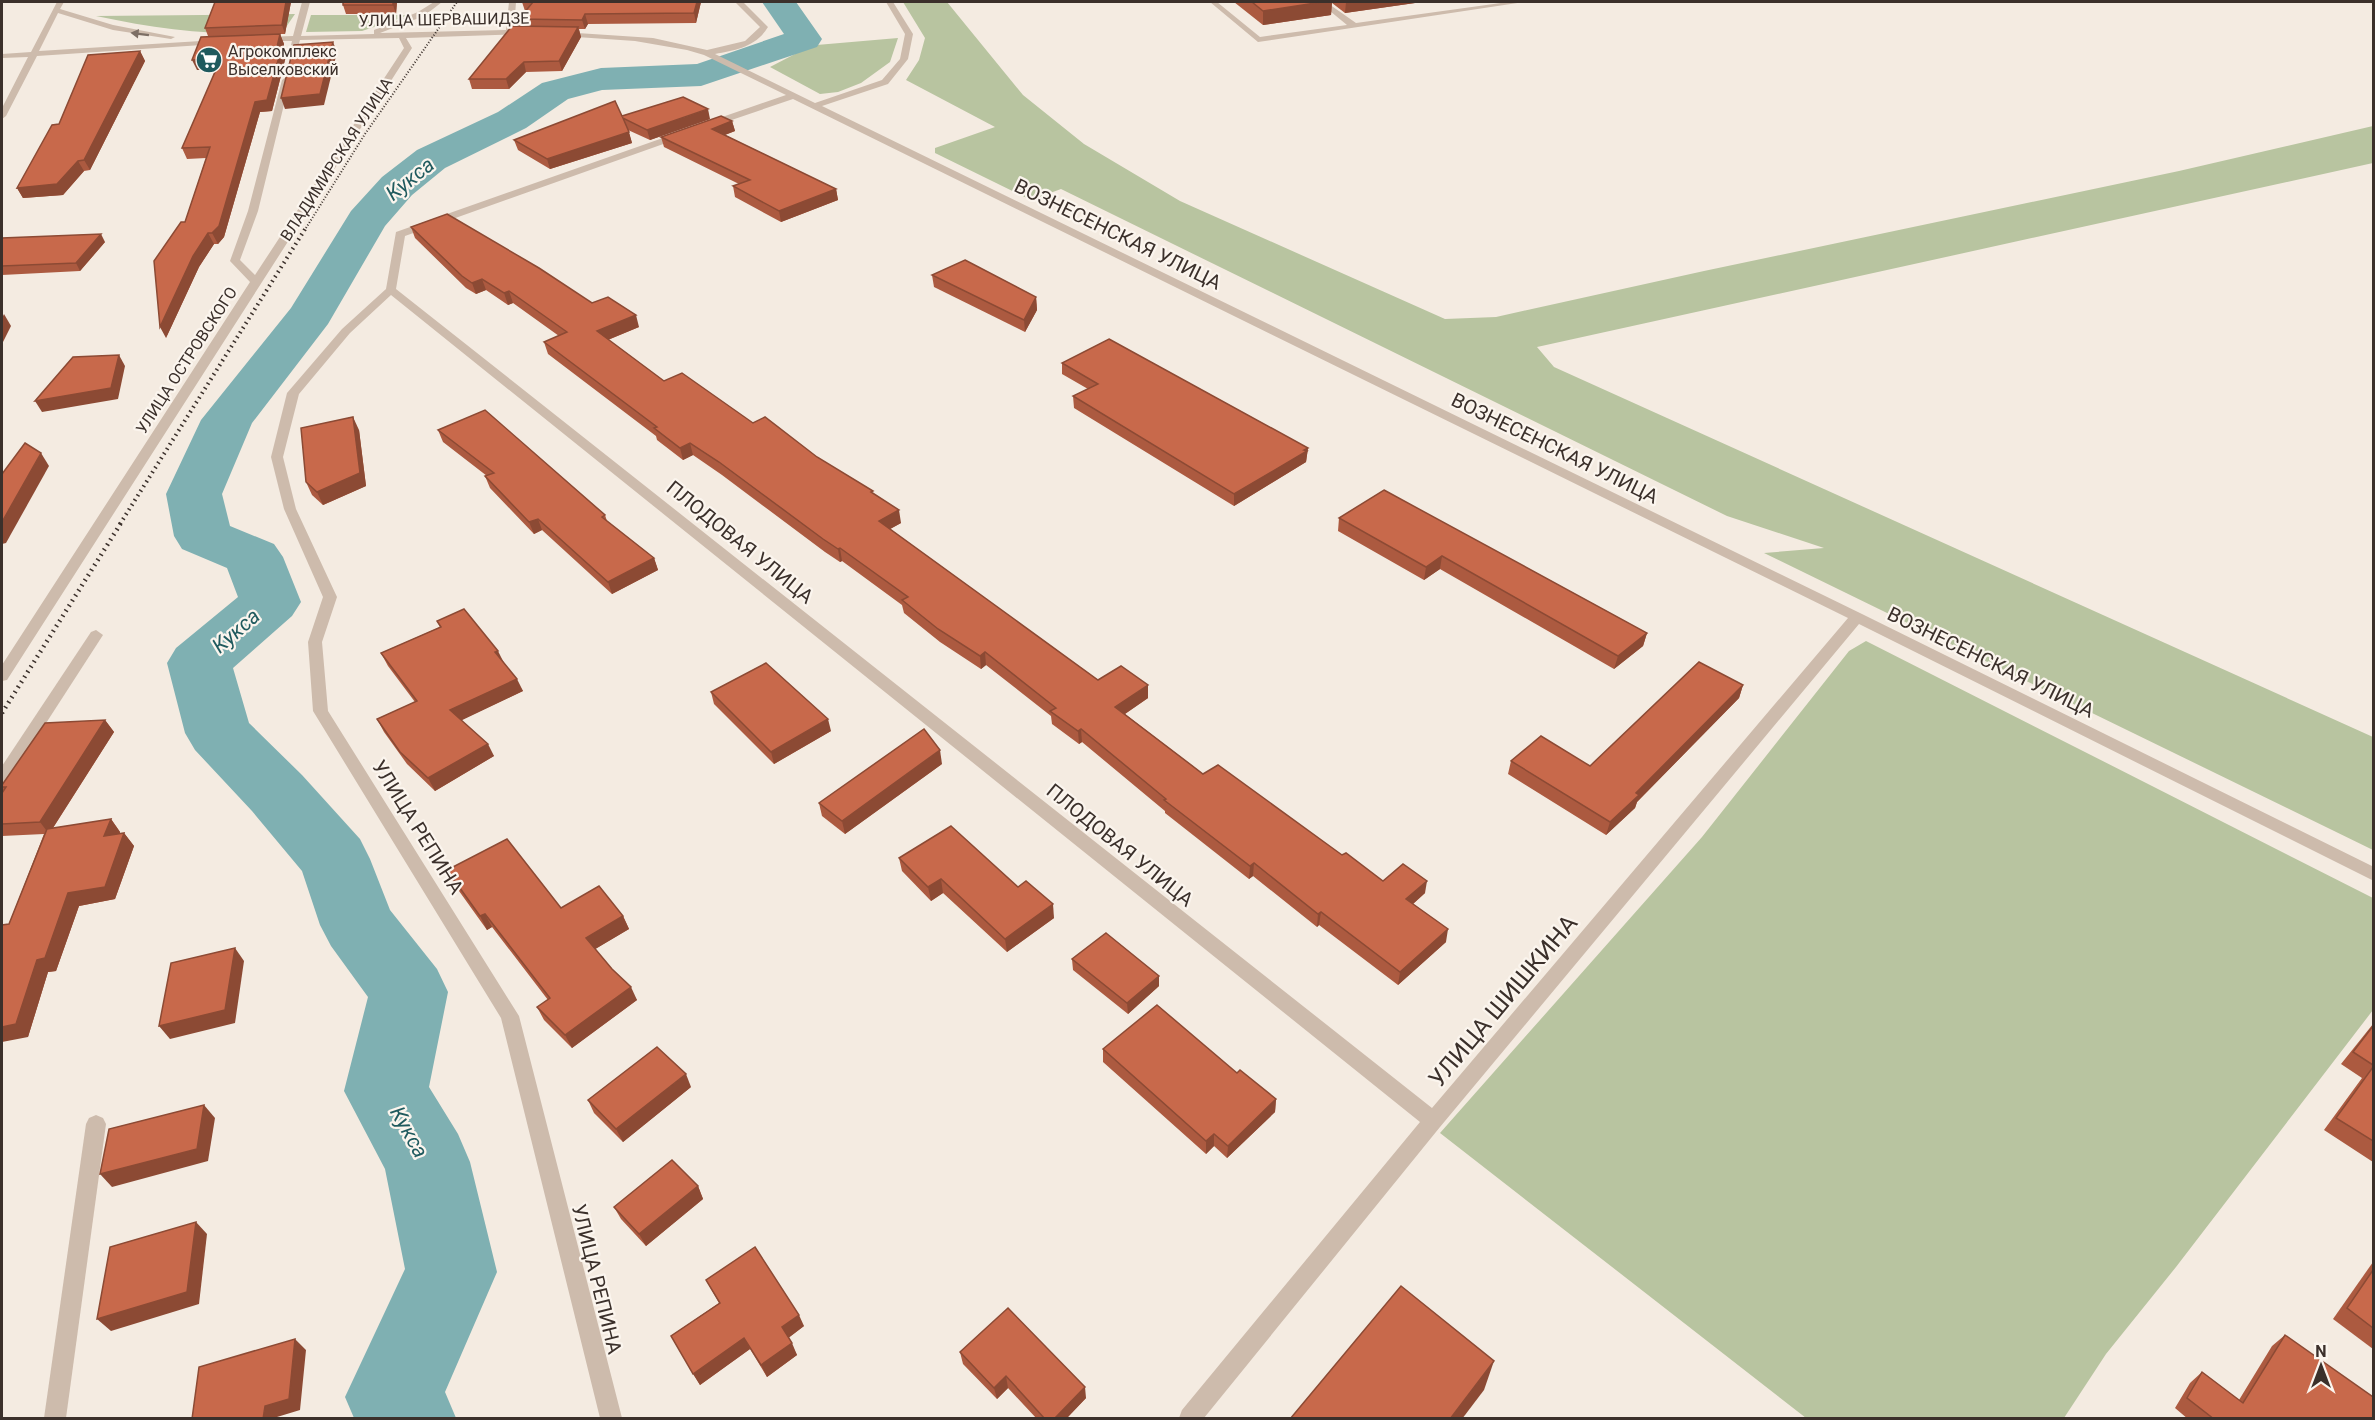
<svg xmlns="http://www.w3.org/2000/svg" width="2375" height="1420" viewBox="0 0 2375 1420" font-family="Roboto,sans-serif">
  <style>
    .green { fill: #b8c4a0 }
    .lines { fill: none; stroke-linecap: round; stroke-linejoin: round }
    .river { fill: #7fb0b2; fill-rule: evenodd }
    .minor { fill: #cdbbac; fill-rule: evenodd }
    .rail-far2 { stroke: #3b302b; stroke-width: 2; stroke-dasharray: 1 2; stroke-linecap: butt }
    .rail-far1 { stroke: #3b302b; stroke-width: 4; stroke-dasharray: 1.5 4; stroke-linecap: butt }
    .rail { stroke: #3b302b; stroke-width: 4.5; stroke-dasharray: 1.5 4.5; stroke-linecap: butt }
    .wall { fill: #ac5a40 }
    .shaded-wall { fill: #8c4a34 }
    .building { fill: #c8694b; stroke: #8c4a34; stroke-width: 1.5 }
    .oneway { fill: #7d6f65 }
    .labels { text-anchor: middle; stroke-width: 4.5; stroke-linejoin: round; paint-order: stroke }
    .far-street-label { font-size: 16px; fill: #3b302b; stroke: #fbf5ee }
    .far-poi-label { font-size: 16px; fill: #3b302b; stroke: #fbf5ee; text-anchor: start }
    .street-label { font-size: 20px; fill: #3b302b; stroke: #fbf5ee }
    .water-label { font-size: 21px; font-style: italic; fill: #1f5a5e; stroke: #fbf5ee }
    .near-street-label { font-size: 24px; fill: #3b302b; stroke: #fbf5ee }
  </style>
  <rect width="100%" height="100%" fill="#f4ebe1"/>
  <g class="green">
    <path d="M903,2h44l76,93 61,49 96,57 265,118 51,-2 208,-46 475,-100 194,-45v37l-836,184 17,20 819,370v113l-609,-297 60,-5 -97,-32 -666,-327 -30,11 -96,-47v-5l60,-21 -89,-47 13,-20 6,-22z"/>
    <path d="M295,14l-13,19c-66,3 -121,-3 -186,-17z"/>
    <path d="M311,15h99l-48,16 -56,1z"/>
    <path d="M898,38l-8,24 -29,21 -23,9 -18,2 -50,-27 25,-13 10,-8z"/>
    <path d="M1866,641l507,257v112l-197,257 -70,87 -42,64h-258l-366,-285 262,-296 147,-186z"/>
  </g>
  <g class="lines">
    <path class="river" d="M762,2h34l26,37 -5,8 -116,39 -99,4 -34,9 -42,29 -81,40 -33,27 -27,31 -57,98 -76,99 -30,71 8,32 44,18 9,13 18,45 -9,14 -59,52 16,55 53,52 58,64 10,20 20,51 47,59 11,23 -19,95 29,47 12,28 27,110 -52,120 11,26h-102l-9,-21 60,-128 -20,-100 -41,-78 24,-94 -37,-51 -11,-21 -18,-54 -50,-60 -57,-61 -10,-17 -18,-70 9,-15 62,-51 -11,-29 -45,-19 -8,-13 -8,-42 35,-74 90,-112 60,-97 31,-34 35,-27 81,-38 44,-29 59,-15 96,-4 87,-30z"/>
    <g class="minor">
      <path d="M57,2h7l-4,7 53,16 62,12 -4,2 -58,-9 -55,-17 -19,38 178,-11 4,2 -4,2 -180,12 -31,60 -4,3v-11l26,-51 -26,1v-4l29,-2z"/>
      <path d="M302,2h8l-9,34 73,-2v-4l44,-18 16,-10h8l-18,14 -44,17 126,-3 3,-28h7l-2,28h15l4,2 -4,2 -123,4 6,10 -405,632 -5,1v-16l248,-383 -20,-21 18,-50 34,-131 4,-3 4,3 -32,131 -18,49 15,15 149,-227 -5,-10 -99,2 -2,7h-3l-4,-2 1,-4h-33v-4h3l31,-1z"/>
      <path d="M735,2h8l25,25c-12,20 -32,23 -53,27l100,49 67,-23 18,-21 5,-25 -19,-32h7l20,32 -5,25 -20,25 -66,22 1040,508 512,253v14l-515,-257 -419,503 -236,291h-25l3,-8 238,-288 -1029,-827 -41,38 -51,61 -16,63 13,52 41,88 -15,45 6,69 191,305 103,402h-22l-99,-400 -188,-307 -5,-69 15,-45 -39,-88 -13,-52 16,-64 55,-64 44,-40 10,-57 281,-99h6v4l-278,99 -9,53 1036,819 416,-490 -1055,-519 -82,28h-6v-4l81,-28 -82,-40 -17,-5 -52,-9 -73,-5 -4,-2 4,-2 91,6 54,12 38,-9 15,-14z"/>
      <path d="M1210,2h7l43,35 87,-12 -28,-23h7l30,21 152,-21h16l-266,40z"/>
      <path d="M96,630l7,5 -95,147 -6,2v-18l89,-134z"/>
      <path d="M96,1115l7,3 3,6 -40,294h-22l42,-294 3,-6z"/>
    </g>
    <path class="rail-far2" d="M306,228l59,-94 92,-132"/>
    <path class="rail-far1" d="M120,524l187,-298"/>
    <path class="rail" d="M2,713l119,-190"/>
  </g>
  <g class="wall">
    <path d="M215,2h76l-6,32h-5l4,10 -1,5 3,7 -14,55 -12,1 -36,125 -6,7h-4l-15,23 -33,71 19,-116 21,-64 -19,1 -5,-11 35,-80 -20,2 11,-34 -3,-8z"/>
    <path d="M397,2l-1,12h-50l-3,-9z"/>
    <path d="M522,2h179l-5,21 -108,1 -3,5h-6l2,8 -19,34 -36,1 -17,17h-37l-3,-10 52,-53 -2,-7 6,-8z"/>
    <path d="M1234,2h188l-77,11 -13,-10 -1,12 -68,10z"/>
    <path d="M140,51l5,10 -55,109 -6,1 -21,24 -40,3 -6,-10 42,-64z"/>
    <path d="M622,116l88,3 -60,21 -22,-10 4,13 -82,26 -32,-19 -4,-10z"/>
    <path d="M732,121l3,10 -10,4 111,54 2,11 -57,22 -46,-25 -2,-11 6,-2 -75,-37 -3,-10z"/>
    <path d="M411,227l181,76 47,24 -31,13 56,41 89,42 64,34 57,37 27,29 -11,6 208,151 50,18 -23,16 78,60 139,81 41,26 42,12 -12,11 33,38 -48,43 -79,-60 -2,2 -64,-51 -4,3 -84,-66v-2l-83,-69 -3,2 -27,-20 -1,-8 -65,-51 -5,4 -41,-27 -36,-29 -2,-8 -60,-44 -2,1 -15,-10 -103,-77 -29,-20 -10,5 -26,-20 -1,-4 -108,-82 -4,-12 15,-6 -46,-33 -5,2 -22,-15 -10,4 -10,-6 -51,-50z"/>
    <path d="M2,238l103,4 -25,29 -78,4z"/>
    <path d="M932,275l104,22 1,13 -12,22 -91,-45z"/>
    <path d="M1062,363l246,85 -2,14 -72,44 -160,-98 -1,-12 15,-7 -26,-15z"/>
    <path d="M359,430l7,56 -43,19 -11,-10 -6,-13z"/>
    <path d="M438,430l167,85 2,6 47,37 4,12 -46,24 -70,-64 -8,4 -44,-46 -5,-12h2l-44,-34z"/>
    <path d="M1339,518l308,115 -4,13 -29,23 -174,-100 -16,11 -86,-49z"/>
    <path d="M437,621l66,41 20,29 -62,29 33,36 -59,35 -28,-27 -23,-32 -7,-13 38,-17 -27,-36 -7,-13 59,-26z"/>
    <path d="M1743,685l-4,13 -102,104 -2,6 -29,27 -98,-61 3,-13 79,5z"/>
    <path d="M711,692l120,39 -57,33 -60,-60z"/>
    <path d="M105,720l9,12 -61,96 58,-9 9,13v2l4,-1 10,13 -19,53 -36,7 -23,65 -8,1 -20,65 -19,-113 35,-90 -42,2v-43l1,-2 -1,-2v-4z"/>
    <path d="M942,764l-97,70 -23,-18 -3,-13z"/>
    <path d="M899,858l119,29 36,31 -47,34 -64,-59 -12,8 -29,-30z"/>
    <path d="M447,870l114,38 62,8 6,13 -34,20 42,51 -65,48 -28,-28 -7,-13 11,-7 -56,-73 -5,3 -33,-46z"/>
    <path d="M1072,959l87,27 -31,28 -55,-44z"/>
    <path d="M2373,1024v138l-49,-32 38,-52 -21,-14z"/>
    <path d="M1103,1049l134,24 39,26 -1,13 -48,46 -13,-12 -8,8 -103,-92z"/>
    <path d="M691,1087l-68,55 -29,-29 -6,-13z"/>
    <path d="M698,1186l5,13 -57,47 -25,-27 -7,-12z"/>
    <path d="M2373,1262v87l-40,-30z"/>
    <path d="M706,1280l98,46 -16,12 9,17 -30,22 -17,-28 -50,36 -29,-49 48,-33z"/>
    <path d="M2285,1335l88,84h-185l-13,-11 15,-25 12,-11 37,28 33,-54z"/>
    <path d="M960,1352l126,46 -20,21h-29l-29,-31 -11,11 -34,-35z"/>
  </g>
  <g class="shaded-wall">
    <path d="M286,2h5l-6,32 -3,-9z"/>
    <path d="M393,2h4l-1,12 -3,-9z"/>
    <path d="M697,2h4l-5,21 -2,-10z"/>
    <path d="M1322,2h10l-1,13 -68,10v-14z"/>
    <path d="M1346,2h76l-77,11z"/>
    <path d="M585,14l3,10 -3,5 -3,-9z"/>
    <path d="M578,27l3,10 -19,34 -3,-10z"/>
    <path d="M280,34l4,10 -1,5 3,7 -14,55 -12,1 -36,125 -6,7 -6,-11 43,-131 22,-55z"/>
    <path d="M333,42l4,10 -13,53 -39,4 -4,-11z"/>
    <path d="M140,51l5,10 -55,109 -6,-10z"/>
    <path d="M221,58l5,10 -29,2 -5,-10z"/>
    <path d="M524,62l2,10 -17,17 -3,-10z"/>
    <path d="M708,109l2,10 -60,21 -3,-10z"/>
    <path d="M732,121l3,10 -21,8 -2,-10z"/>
    <path d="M629,132l3,11 -82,26 -3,-10z"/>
    <path d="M78,161l6,10 -21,24 -40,3 -6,-10z"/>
    <path d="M836,189l2,11 -57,22 -2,-11z"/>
    <path d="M208,233l6,11 -15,23 -33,71 -6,-11 33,-71z"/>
    <path d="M101,234l4,8 -25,29 -4,-8z"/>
    <path d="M482,279l4,11 -10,4 -4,-11z"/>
    <path d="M509,291l4,12 -5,2 -4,-12z"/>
    <path d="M1036,297l1,13 -12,22 -1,-12z"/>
    <path d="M4,314l7,12 -9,18v-26z"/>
    <path d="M636,315l3,12 -39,16 -3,-12z"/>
    <path d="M119,355l6,11 -7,33 -76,13 -7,-11z"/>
    <path d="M353,417l6,13 7,56 -43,19 -6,-13z"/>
    <path d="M690,443l3,12 -10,5 -3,-12z"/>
    <path d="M1308,448l-2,14 -72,44v-12z"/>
    <path d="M41,453l8,13 -43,77 -4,1v-22z"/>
    <path d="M899,510l2,13 -20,11 -2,-13z"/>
    <path d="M538,519l4,11 -8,4 -5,-12z"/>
    <path d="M840,548l2,13 -2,1 -2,-13z"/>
    <path d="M1442,556l-2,13 -16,11 2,-13z"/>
    <path d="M654,558l4,12 -46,24 -4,-12z"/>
    <path d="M1647,633l-4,13 -29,23 4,-13z"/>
    <path d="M498,651l6,12 -9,-11z"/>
    <path d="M985,652l1,13 -5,4 -1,-13z"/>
    <path d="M517,679l6,12 -67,32 -6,-13z"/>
    <path d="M1148,685v13l-32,22 -1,-13z"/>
    <path d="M1743,685l-4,13 -102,104 -2,6 -29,27 4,-13 26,-29z"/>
    <path d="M828,719l3,12 -57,33 -3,-12z"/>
    <path d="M105,720l9,12 -65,102 -9,-12z"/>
    <path d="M1081,729l1,13 -3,2 -1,-13z"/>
    <path d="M488,744l6,12 -59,35 -7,-13z"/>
    <path d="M940,750l2,14 -97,70 -3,-13z"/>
    <path d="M111,819l9,13 -7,17 -9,-13z"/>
    <path d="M124,833l10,13 -19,53 -36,7 -23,65 -8,1 -20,65 -26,5v-15l35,-67 31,-67z"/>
    <path d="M1254,863l-1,13 -4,3 1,-13z"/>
    <path d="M941,879l2,14 -12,8 -3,-14z"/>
    <path d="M1427,881l-2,12 -21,19 2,-13z"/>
    <path d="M1053,904l1,14 -47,34 -2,-13z"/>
    <path d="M1321,912l-2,13 -2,2 1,-13z"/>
    <path d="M485,914l7,13 -5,3 -7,-14z"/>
    <path d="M623,916l6,13 -37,22 -6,-13z"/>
    <path d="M1448,929l-2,13 -48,43 2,-13z"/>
    <path d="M235,948l9,13 -9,62 -65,16 -11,-13z"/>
    <path d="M1159,976v10l-31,28 -1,-11z"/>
    <path d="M631,987l6,13 -65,48 -7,-13z"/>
    <path d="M686,1074l5,13 -68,55 -7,-13z"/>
    <path d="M1276,1099l-1,13 -48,46 1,-12z"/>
    <path d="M204,1105l11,13 -7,43 -96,26 -12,-13z"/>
    <path d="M1214,1134v12l-8,8v-13z"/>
    <path d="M698,1186l5,13 -57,47 -7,-12z"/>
    <path d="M196,1222l11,12 -8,70 -88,27 -14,-12z"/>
    <path d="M799,1315l5,11 -17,13 -5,-12z"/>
    <path d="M744,1338l6,11 -50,36 -7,-11z"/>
    <path d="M295,1339l11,11 -6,60 -23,7 -1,2h-13l2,-13z"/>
    <path d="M792,1343l5,12 -30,22 -6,-12z"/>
    <path d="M1494,1361l-10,29 -22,29h-12z"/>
    <path d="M1006,1376l2,12 -11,11 -3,-11z"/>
    <path d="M1085,1387l1,11 -20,21h-12z"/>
  </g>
  <g class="building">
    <path d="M215,2h71l-4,23 -77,3z"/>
    <rect x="343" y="2" width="50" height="3"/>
    <path d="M533,2h164l-3,11 -109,1 -3,6 -63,-1z"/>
    <path d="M1252,2h70l-59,9z"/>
    <path d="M512,26l66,1 -19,34 -35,1 -18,17h-37z"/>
    <path d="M280,34l-3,13 5,-1 -15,54 -12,2 -36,124 -7,7h-4l-15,23 -33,71 -6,-66 27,-39h4l25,-75 -28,1 39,-90 -29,2 9,-23z"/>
    <path d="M333,42l-13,52 -39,4 13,-53z"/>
    <path d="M140,51l-56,109 -6,1 -21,23 -40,4 35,-63 7,-1 29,-69z"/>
    <path d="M683,97l25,12 -61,21 -24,-12 6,14 -82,27 -33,-19 101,-39 7,15z"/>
    <path d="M721,116l11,5 -20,8 124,60 -57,22 -46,-25 17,-6 -89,-43z"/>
    <path d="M447,214l92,54 53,35 16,-6 28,18 -39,16 67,50 18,-8 71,50 12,-6 52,40 56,34 -2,1 28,18 -20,11 219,159 23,-14 27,19 -33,22 88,67 15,-9 124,90 4,-2 37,28 20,-17 24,17 -21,18 42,30 -48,43 -79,-60 -3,2 -64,-51 -4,3 -86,-66 2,-1 -85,-70 -3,2 -28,-20 6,-3 -71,-56 -5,4 -42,-27 -36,-29 6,-3 -68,-49 -2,1 -15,-10 -104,-77 -29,-19 -10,5 -26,-20 3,-1 -113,-85 23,-10 -58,-41 -5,2 -22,-14 -10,4 -10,-7 -51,-49z"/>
    <path d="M101,234l-25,29 -74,3v-28z"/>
    <path d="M965,260l71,37 -12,23 -92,-45z"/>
    <path d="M1109,339l199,109 -4,2 3,1 -73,43 -161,-98 25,-12 -36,-21z"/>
    <path d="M119,355l-8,33 -76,13 38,-44z"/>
    <path d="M485,410l120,105 -3,2 52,41 -46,24 -70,-63 -9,3 -44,-46 9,-3 -56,-43z"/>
    <path d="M353,417l7,56 -43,19 -11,-10 -5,-54z"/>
    <path d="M25,443l16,10 -39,69v-48z"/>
    <path d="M1384,490l263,143 -29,23 -176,-100 -16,11 -87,-49z"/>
    <path d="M464,609l34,42 -3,1 22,27 -67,31 38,34 -60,34 -28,-26 -23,-33 40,-18 -36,-48 60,-26 -4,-6z"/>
    <path d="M1699,662l44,23 -107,108 3,2 -29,27 -99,-61 30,-25 49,30z"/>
    <path d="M766,663l62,56 -57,33 -60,-60z"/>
    <path d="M105,720l-65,102 -38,2v-31l4,-6h-4v-2l43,-62z"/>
    <path d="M924,729l16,21 -98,71 -23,-18z"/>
    <path d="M111,819l-7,17 20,-3 -19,54 -37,6 -23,65 -8,2 -21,64 -14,3v-102l7,-1 38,-95z"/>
    <path d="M951,826l67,61 8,-6 27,23 -48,35 -64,-60 -13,8 -29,-29z"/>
    <path d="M507,839l54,69 38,-22 24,30 -37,22 26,31 19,18 -66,48 -28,-28 13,-9 -65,-84 -5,2 -33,-46z"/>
    <path d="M1106,933l53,43 -32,27 -55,-44z"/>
    <path d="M235,948l-10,62 -66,16 12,-63z"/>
    <path d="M1157,1005l80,68 3,-3 36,29 -48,47 -14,-12 -8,7 -103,-92z"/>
    <path d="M2373,1026v39l-20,-13z"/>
    <path d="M657,1047l29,27 -70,55 -28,-29z"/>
    <path d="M2373,1067v74l-37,-23z"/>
    <path d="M204,1105l-7,44 -97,25 9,-45z"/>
    <path d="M672,1160l26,26 -59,48 -25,-27z"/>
    <path d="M196,1222l-9,70 -90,27 13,-72z"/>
    <path d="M755,1247l44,68 -17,12 10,16 -31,22 -17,-27 -51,36 -22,-38 49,-33 -14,-23z"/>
    <path d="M2373,1270v58l-26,-20z"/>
    <path d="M1401,1286l93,75 -44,58h-160z"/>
    <path d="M1008,1308l77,79 -31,32h-9l-39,-43 -12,12 -34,-36z"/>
    <path d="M2285,1335l88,62v22h-159l-27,-21 15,-26 41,31z"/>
    <path d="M295,1339l-6,60 -24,7 -2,13h-71l7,-52z"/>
  </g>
  <defs><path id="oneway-solid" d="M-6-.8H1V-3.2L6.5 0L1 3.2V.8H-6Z" transform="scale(1.5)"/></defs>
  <use class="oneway" href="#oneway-solid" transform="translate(140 34) rotate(-173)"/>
  <defs>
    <symbol id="supermarket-disc" viewBox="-11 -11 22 22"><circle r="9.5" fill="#1f5a5e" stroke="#fbf5ee"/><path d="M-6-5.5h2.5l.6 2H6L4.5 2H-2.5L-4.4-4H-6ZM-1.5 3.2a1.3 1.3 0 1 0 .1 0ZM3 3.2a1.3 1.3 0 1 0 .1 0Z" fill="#fff"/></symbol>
  </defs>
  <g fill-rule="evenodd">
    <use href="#supermarket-disc" x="194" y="45" width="30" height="30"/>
  </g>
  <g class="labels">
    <g class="far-street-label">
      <text transform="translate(444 19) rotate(-1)" y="6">УЛИЦА ШЕРВАШИДЗЕ</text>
      <text transform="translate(336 159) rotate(-57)" y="6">ВЛАДИМИРСКАЯ УЛИЦА</text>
      <text transform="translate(186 360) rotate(-57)" y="6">УЛИЦА ОСТРОВСКОГО</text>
    </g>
    <g class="far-poi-label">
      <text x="228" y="57">Агрокомплекс<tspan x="228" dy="18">Выселковский</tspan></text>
    </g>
    <g class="street-label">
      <text transform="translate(1118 234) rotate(26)" y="7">ВОЗНЕСЕНСКАЯ УЛИЦА</text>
      <text transform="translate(1555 448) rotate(26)" y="7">ВОЗНЕСЕНСКАЯ УЛИЦА</text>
      <text transform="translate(740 542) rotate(39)" y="7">ПЛОДОВАЯ УЛИЦА</text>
      <text transform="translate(1991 662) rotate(26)" y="7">ВОЗНЕСЕНСКАЯ УЛИЦА</text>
      <text transform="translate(418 827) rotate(58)" y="7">УЛИЦА РЕПИНА</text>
      <text transform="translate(1120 845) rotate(39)" y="7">ПЛОДОВАЯ УЛИЦА</text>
      <text transform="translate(597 1279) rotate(76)" y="7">УЛИЦА РЕПИНА</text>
    </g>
    <g class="water-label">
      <text transform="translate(410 179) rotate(-39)" y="7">Кукса</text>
      <text transform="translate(236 631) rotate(-41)" y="7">Кукса</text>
      <text transform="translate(409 1132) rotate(61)" y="7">Кукса</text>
    </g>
    <g class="near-street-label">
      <text transform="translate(1503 1001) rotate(-50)" y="8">УЛИЦА ШИШКИНА</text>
    </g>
  </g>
  <rect width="2375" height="1420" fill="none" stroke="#3b302b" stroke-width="6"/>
  <g transform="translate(2321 1366)" stroke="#fbf5ee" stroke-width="4.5" paint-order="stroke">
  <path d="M0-4.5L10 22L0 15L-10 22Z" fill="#3b302b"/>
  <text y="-9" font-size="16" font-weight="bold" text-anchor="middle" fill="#3b302b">N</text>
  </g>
</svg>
